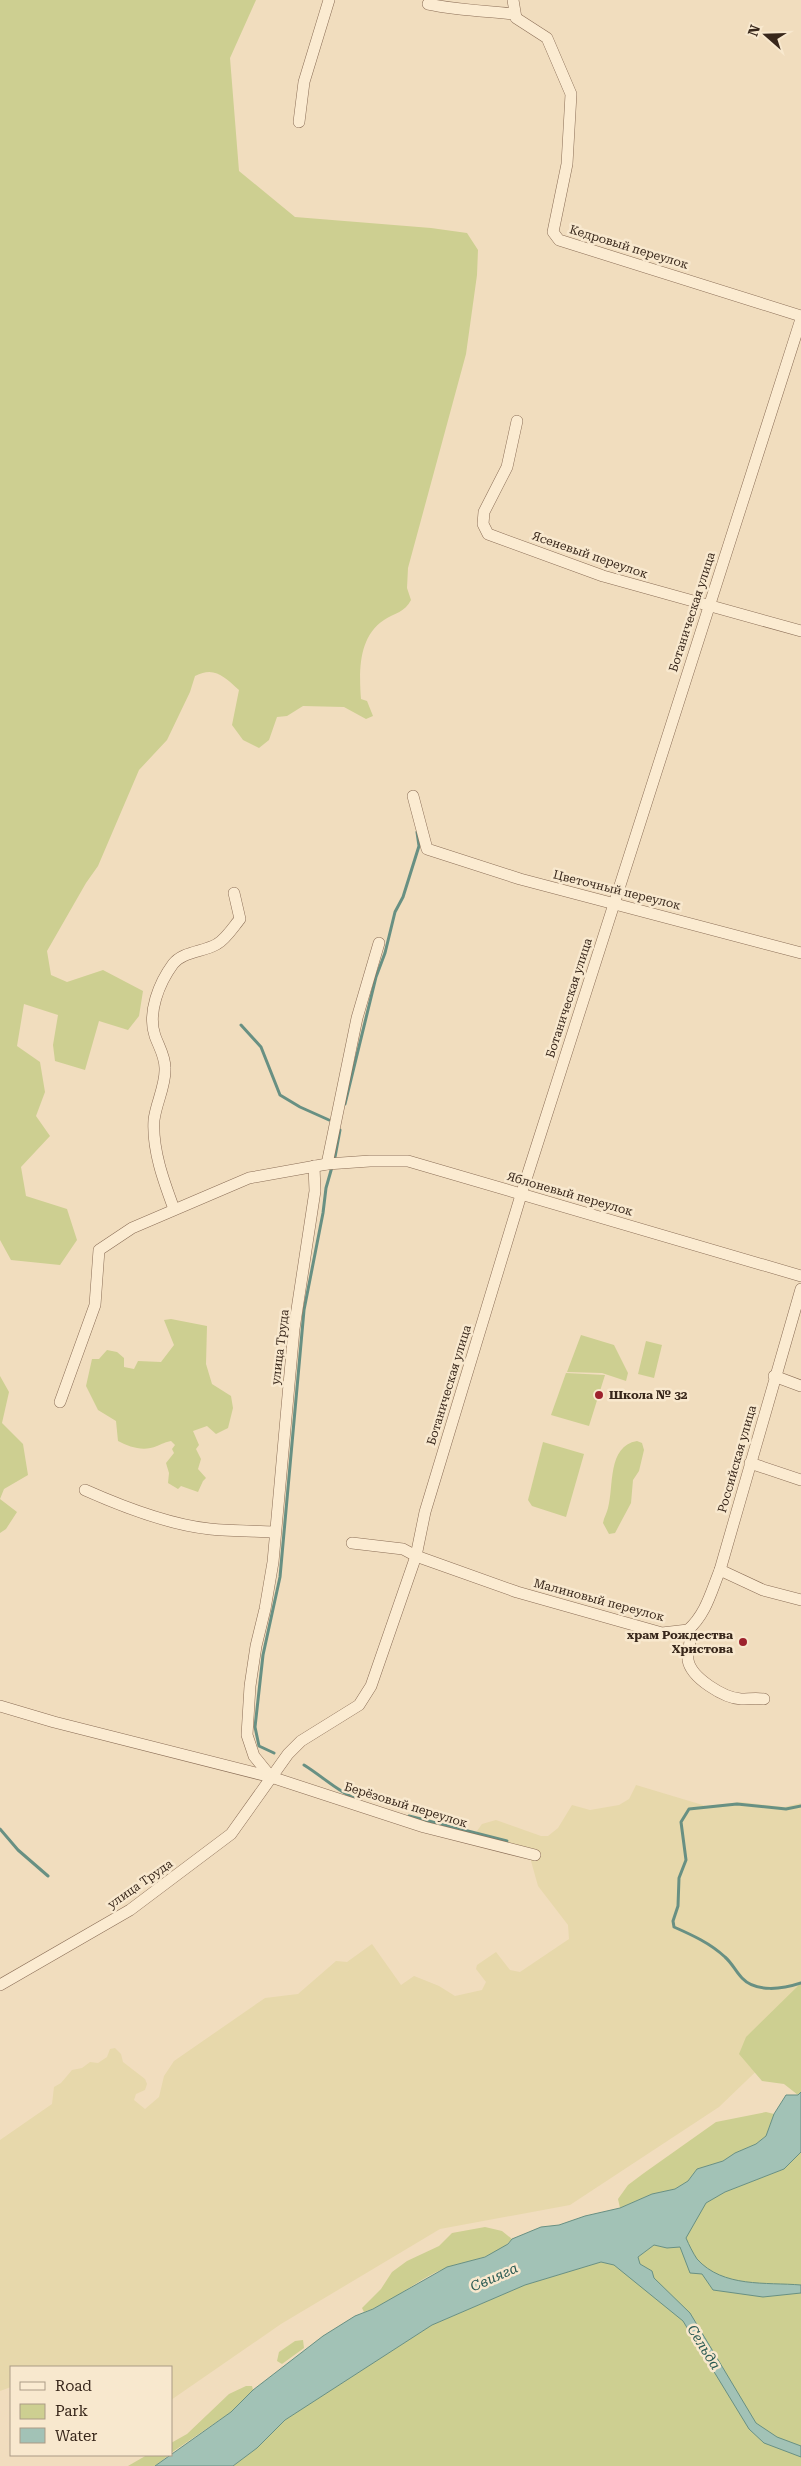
<svg xmlns="http://www.w3.org/2000/svg" width="801" height="2466" viewBox="0 0 801 2466" font-family="'Roboto Serif',serif">
  <style>
    .farmland { fill: #e7d8ab }
    .green { fill: #cdcf91 }
    .water { fill: #a2c2b6; stroke: #689083 }
    .lines { fill: none; stroke-linecap: round; stroke-linejoin: round }
    .stream { stroke: #689083; stroke-width: 3 }
    .minor-casing { stroke: #8a6d56; stroke-width: 12 }
    .minor { stroke: #fbebd1; stroke-width: 11 }
    .poi-dot { fill: #9d222d; stroke: #f8e8ce; stroke-width: 2 }
    .labels { text-anchor: middle; stroke-width: 5; stroke-linejoin: round; paint-order: stroke }
    .street-label { font-size: 12px; fill: #38271b; stroke: #f8e8ce }
    .poi-label { font-size: 12px; font-weight: bold; fill: #38271b; stroke: #f8e8ce; text-anchor: start }
    .water-label { font-size: 14px; font-style: italic; fill: #295952; stroke: #f8e8ce }
  </style>
  <rect width="100%" height="100%" fill="#f1ddbe"/>
  <path class="farmland" d="M636,1785l70,21 35,-4 43,5 17,-4v225l-82,79 -149,98 -130,24 -159,95 -110,76v-33h-160v20l-11,4v-251l52,-36 2,-17 7,-4 11,-13 10,-2 8,-6 8,1 9,-6 3,-8 5,-1 6,6 2,8 22,17 2,5 -2,6 -9,4 -2,6 11,9 14,-12 5,-21 10,-15 91,-63 33,-4 38,-33 11,1 25,-18 29,41 13,-9 25,10 16,10 27,-6 4,-8 -10,-13 1,-4 19,-13 14,18 10,2 49,-33 -1,-14 -30,-39 -7,-25 2,-11 -59,-15 8,-11 14,-4 45,16h7l10,-8 14,-23 18,5 29,-5 10,-6z"/>
  <g class="green">
    <path d="M0,0h256l-26,58 9,113 56,46 136,11 36,5 11,17 -1,25 -11,79 -58,214 -1,20 4,12c-6,12 -16,13 -27,20 -26,17 -25,52 -23,79l6,2 6,15 -7,3 -22,-12 -41,-1 -16,10 -10,1 -8,23 -10,8 -16,-8 -11,-15 7,-35c-15,-13 -24,-24 -44,-14l-5,16 -23,48 -28,30 -41,96 -12,17 -39,68 4,24 16,7 36,-12 40,21 -4,25 -11,14 -29,-9 -14,49 -30,-9 -2,-16 5,-30 -34,-11 -7,42 23,16 5,30 -9,24 14,20 -29,31 5,29 41,13 10,31 -17,25 -49,-5 -11,-20z"/>
    <path d="M171,1319l36,7 -1,38 6,20 19,12 2,12 -5,20 -12,6 -9,-8 -14,5 6,14 -3,4 5,10 -3,10 8,9 -3,3 -5,11 -17,-6 -3,3 -10,-6 1,-10 -3,-10 8,-10 -2,-4 3,-4 -4,-4c-6,1 -9,3 -14,5 -14,6 -27,1 -39,-5l-2,-20 -18,-11 -12,-24 6,-27h7l8,-9 10,2 7,6v9l10,2 4,-8 23,1 13,-17 -10,-25z"/>
    <path d="M581,1335l33,10 14,28 -2,8 -24,-8 -35,-1z"/>
    <path d="M646,1341l16,4 -8,33 -16,-4z"/>
    <path d="M566,1373l39,2 -16,51 -38,-11z"/>
    <path d="M0,1376l9,16 -7,31 21,21 5,31 -24,14 -4,10 17,13 -11,17 -6,4z"/>
    <path d="M637,1441l5,2 2,7 -5,21 -6,9 -2,23 -16,30 -6,1 -6,-11c1,-6 4,-10 5,-15 6,-21 -1,-62 29,-67z"/>
    <path d="M543,1442l41,12 -18,63 -34,-11 -4,-6z"/>
    <path d="M801,1983v109l-3,3 -14,-11 -22,-3 -23,-27 7,-17z"/>
    <path d="M766,2112l8,2 -8,22 -10,8 -21,9 -12,8 -26,8 -9,12 -13,8 -23,5 -32,14 -2,-9 10,-14 16,-12 72,-51z"/>
    <path d="M801,2152v314h-568l24,-18 28,-28 147,-95 93,-40 76,-23 51,9 -12,-7 -2,-7 16,-12 13,3 39,-45 19,-11 59,-23z"/>
    <path d="M485,2227l17,4 10,8c-15,19 -42,21 -63,28 -30,10 -55,35 -85,45l-2,-4 19,-19 11,-17 15,-11 32,-15 13,-13z"/>
    <path d="M303,2340l1,8 -22,16 -5,-3 2,-9 16,-11z"/>
    <path d="M246,2386h6l1,4 -22,22 -60,41v-10l16,-9 42,-40z"/>
    <path d="M147,2455h22l-14,11h-27z"/>
  </g>
  <path class="water" d="M801,2092v60l-17,17 -59,23 -19,11 -20,35c3,7 7,15 11,21 26,29 69,23 104,26v8l-38,4 -50,-7 -11,-16 -12,-1 -10,-26 -13,1 -13,-3 -16,12 2,7 12,7 2,7 36,35 66,110 21,14 24,9v11l-37,-14 -15,-14 -66,-108 -69,-56 -13,-3 -76,23 -93,40 -147,95 -28,28 -24,18h-78l76,-54 22,-22 70,-54 32,-20 18,-7 74,-42 38,-10 23,-13 4,-5 29,-12 18,-2 26,-9 35,-8 32,-14 23,-5 13,-8 9,-12 26,-8 12,-8 21,-9 10,-8 8,-22 12,-19h12z"/>
  <g class="lines">
    <g class="stream">
      <path d="M241,1025l20,22 19,48 20,12 29,13"/>
      <path d="M345,1104l31,-127 9,-24 10,-41 8,-15 16,-51 -2,-14"/>
      <path d="M335,1157l5,-27"/>
      <path d="M274,1753l-15,-7 -4,-19 8,-72 17,-78 24,-267 19,-97 3,-25 6,-21"/>
      <path d="M304,1765c18,11 34,27 54,35"/>
      <path d="M801,1806l-15,3 -49,-5 -48,5 -8,13 5,38 -7,18 -1,28 -5,15 1,6c18,8 36,16 51,30 7,6 11,15 17,21 14,15 41,11 59,5"/>
      <path d="M409,1816l98,25"/>
      <path d="M0,1829l18,21 30,26"/>
    </g>
    <defs>
      <g id="minor">
        <path d="M513,0l3,18 31,20 24,56 -4,70 -14,68 6,8 242,76"/>
        <path d="M428,4c29,6 57,7 86,10"/>
        <path d="M299,122l5,-40 25,-82"/>
        <path d="M517,421l-10,46 -23,45 -1,12 5,10 115,42 198,55"/>
        <path d="M413,796l14,53 93,30 281,74"/>
        <path d="M327,1164l30,-146 22,-75"/>
        <path d="M174,1209c-10,-27 -22,-59 -20,-89 2,-17 12,-35 11,-52 0,-12 -6,-21 -10,-32 -8,-23 4,-53 18,-72 10,-13 31,-12 44,-20 9,-5 17,-18 23,-25l-6,-26"/>
        <path d="M774,1376l27,10"/>
        <path d="M60,1402l35,-97 4,-55 33,-22 117,-50 78,-14 43,-3h38l393,115"/>
        <path d="M750,1463l51,17"/>
        <path d="M85,1490c36,16 86,35 125,39 21,2 43,2 65,3"/>
        <path d="M352,1543l51,6 13,7 101,36 145,41 26,-3"/>
        <path d="M720,1570l43,20 38,10"/>
        <path d="M688,1630c18,-16 23,-38 32,-60l81,-281"/>
        <path d="M688,1630c5,13 -1,17 0,30 3,18 36,38 53,39 8,0 15,-1 23,0"/>
        <path d="M0,1706l54,16 217,55 153,50 111,28"/>
        <path d="M271,1777l-17,-21 -7,-21 3,-49 6,-40 9,-37 8,-47 21,-233 21,-138 -1,-25"/>
        <path d="M0,1985l130,-75 101,-76 57,-80 13,-13 58,-36 12,-19 45,-130 9,-44 96,-317 280,-876"/>
      </g>
    </defs>
    <use href="#minor" class="minor-casing"/>
    <use href="#minor" class="minor"/>
  </g>
  <g class="poi-dot">
    <circle cx="599" cy="1395" r="5"/>
    <circle cx="743" cy="1642" r="5"/>
  </g>
  <g class="labels">
    <g class="street-label">
      <text transform="translate(629 247) rotate(17)" y="4">Кедровый переулок</text>
      <text transform="translate(590 555) rotate(19)" y="4">Ясеневый переулок</text>
      <text transform="translate(692 612) rotate(-72)" y="4">Ботаническая улица</text>
      <text transform="translate(617 890) rotate(14)" y="4">Цветочный переулок</text>
      <text transform="translate(569 998) rotate(-72)" y="4">Ботаническая улица</text>
      <text transform="translate(570 1194) rotate(16)" y="4">Яблоневый переулок</text>
      <text transform="translate(280 1347) rotate(-83)" y="4">улица Труда</text>
      <text transform="translate(449 1385) rotate(-73)" y="4">Ботаническая улица</text>
      <text transform="translate(737 1459) rotate(-74)" y="4">Российская улица</text>
      <text transform="translate(599 1600) rotate(15)" y="4">Малиновый переулок</text>
      <text transform="translate(406 1805) rotate(17)" y="4">Берёзовый переулок</text>
      <text transform="translate(140 1884) rotate(-35)" y="4">улица Труда</text>
    </g>
    <g class="poi-label">
      <text x="609" y="1399">Школа № 32</text>
      <text x="733" y="1639" text-anchor="end">храм Рождества<tspan x="733" dy="14">Христова</tspan></text>
    </g>
    <g class="water-label">
      <text transform="translate(494 2277) rotate(-24)" y="5">Свияга</text>
      <text transform="translate(704 2347) rotate(58)" y="5">Сельда</text>
    </g>
  </g>
  <rect x="10" y="2366" width="162" height="90" fill="#f8e8ce" stroke="#ab9b86"/>
  <rect x="20" y="2382" width="25" height="8" fill="#fbebd1" stroke="#ab9b86"/>
  <text x="55" y="2391" font-size="15" fill="#38271b">Road</text>
  <rect x="20" y="2404" width="25" height="15" fill="#cdcf91" stroke="#ab9b86"/>
  <text x="55" y="2416" font-size="15" fill="#38271b">Park</text>
  <rect x="20" y="2428" width="25" height="15" fill="#a2c2b6" stroke="#ab9b86"/>
  <text x="55" y="2441" font-size="15" fill="#38271b">Water</text>
  <g transform="translate(766 35) rotate(290)" stroke="#f8e8ce" stroke-width="4" paint-order="stroke">
  <path d="M0-4L9 19L0 12L-9 19Z" fill="#38271b"/>
  <text y="-8" font-size="14" font-weight="bold" text-anchor="middle" fill="#38271b">N</text>
  </g>
</svg>
